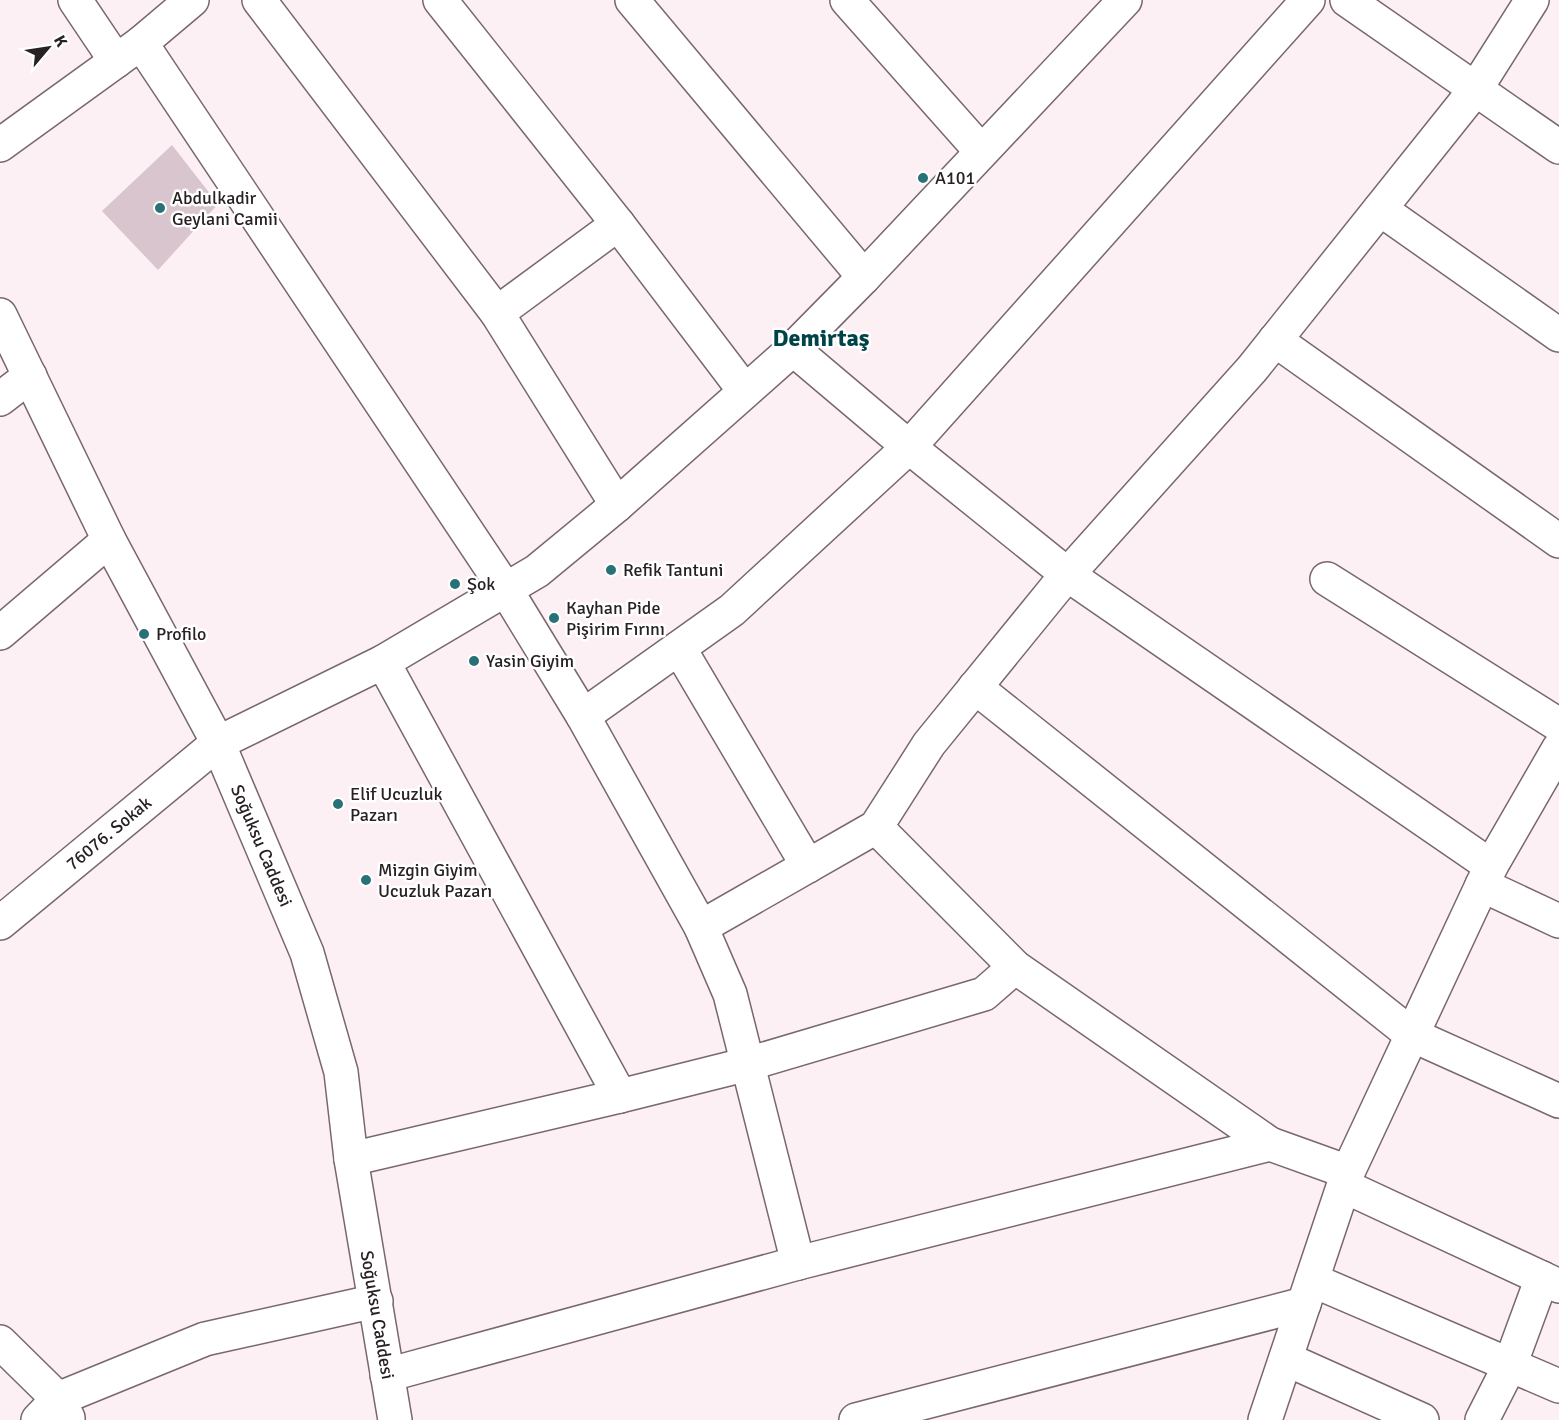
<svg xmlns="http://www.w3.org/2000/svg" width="1559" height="1420" viewBox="0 0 1559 1420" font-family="Signika,sans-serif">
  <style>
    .building { fill: #d8c5cd }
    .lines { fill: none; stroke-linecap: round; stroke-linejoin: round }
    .minor-casing { stroke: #79676f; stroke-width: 36 }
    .minor { stroke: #fff; stroke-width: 33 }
    .poi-dot { fill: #287277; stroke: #fff; stroke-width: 2 }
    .labels { text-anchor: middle; stroke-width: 5; stroke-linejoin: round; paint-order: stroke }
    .poi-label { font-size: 18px; fill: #282124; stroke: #fff; text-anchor: start }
    .street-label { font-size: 18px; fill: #282124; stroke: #fff }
    .district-label { font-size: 24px; font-weight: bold; fill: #004448; stroke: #fff }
  </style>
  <rect width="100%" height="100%" fill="#fdf0f5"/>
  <path class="building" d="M172,145l46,59 -60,66 -56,-59z"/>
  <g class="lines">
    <defs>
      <g id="minor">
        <path d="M75,0l41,61"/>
        <path d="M259,0l238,313 120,192"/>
        <path d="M440,0l178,224 126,166"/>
        <path d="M632,0l232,277"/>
        <path d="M847,0l134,151"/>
        <path d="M1347,0l212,147"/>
        <path d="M141,43l365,547 77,126 118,211 29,67 68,269"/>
        <path d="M0,145l141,-102 51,-43"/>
        <path d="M1380,209l179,126"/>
        <path d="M497,313l121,-89"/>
        <path id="s1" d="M0,315l109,225 109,203 89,210 34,119 10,87 44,261"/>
        <path d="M1275,340l284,201"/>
        <path d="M793,349l116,98 159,128 423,291"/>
        <path d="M0,399l30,-23"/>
        <path d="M1327,579l232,146"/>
        <path d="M0,633l109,-93"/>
        <path d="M679,648l129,218"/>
        <path d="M383,662l237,434"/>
        <path d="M975,687l437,348 147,66"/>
        <path d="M583,716l149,-106 177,-163 399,-447"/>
        <path d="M876,827l139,140 255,177 78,28"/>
        <path d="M1482,885l77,36"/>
        <path id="s2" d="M0,923l218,-180 165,-81 154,-91 80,-66 176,-156 71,-72 261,-277"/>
        <path d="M701,927l175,-100 53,-83 131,-161 192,-214 223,-279 57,-90"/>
        <path d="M351,1159l269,-63 128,-32 236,-70 31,-27"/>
        <path d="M1344,1186l215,100"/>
        <path d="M1312,1280l247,106"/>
        <path d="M0,1342l58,57 10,19"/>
        <path d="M1286,1359l136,61"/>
        <path d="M387,1375l411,-112 472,-119"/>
        <path d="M38,1420l20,-21 147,-60 171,-38"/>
        <path d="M856,1420l448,-116"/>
        <path d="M1265,1420l83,-248 143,-306 68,-118"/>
        <path d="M1482,1420l28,-55 32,-87"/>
      </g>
    </defs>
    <use href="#minor" class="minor-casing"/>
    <use href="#minor" class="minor"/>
  </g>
  <g class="poi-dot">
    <circle cx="923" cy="178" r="6"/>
    <circle cx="160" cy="208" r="6"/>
    <circle cx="611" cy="570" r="6"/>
    <circle cx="455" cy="584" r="6"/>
    <circle cx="554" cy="618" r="6"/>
    <circle cx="144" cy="634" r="6"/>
    <circle cx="474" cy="661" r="6"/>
    <circle cx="338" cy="804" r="6"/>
    <circle cx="366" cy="880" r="6"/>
  </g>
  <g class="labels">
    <g class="poi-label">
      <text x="935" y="184">A101</text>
      <text x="172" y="204">Abdulkadir<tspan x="172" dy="21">Geylani Camii</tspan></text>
      <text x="623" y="576">Refik Tantuni</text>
      <text x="467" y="590">Şok</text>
      <text x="566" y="614">Kayhan Pide<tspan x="566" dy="21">Pişirim Fırını</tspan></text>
      <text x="156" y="640">Profilo</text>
      <text x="486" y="667">Yasin Giyim</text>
      <text x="350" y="800">Elif Ucuzluk<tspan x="350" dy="21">Pazarı</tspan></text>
      <text x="378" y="876">Mizgin Giyim<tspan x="378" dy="21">Ucuzluk Pazarı</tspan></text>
    </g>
    <g class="street-label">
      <text dy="6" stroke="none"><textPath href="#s2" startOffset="141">76076. Sokak</textPath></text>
      <text dy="6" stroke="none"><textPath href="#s1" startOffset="592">Soğuksu Caddesi</textPath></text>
      <text dy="6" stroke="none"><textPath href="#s1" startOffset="1078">Soğuksu Caddesi</textPath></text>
    </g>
    <g class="district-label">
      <text x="821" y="346">Demirtaş</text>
    </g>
  </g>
  <g transform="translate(48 48) rotate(61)" stroke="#ffffff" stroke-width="4.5" paint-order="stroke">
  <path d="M0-4.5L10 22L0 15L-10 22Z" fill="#282124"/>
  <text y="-9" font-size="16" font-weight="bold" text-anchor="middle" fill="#282124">K</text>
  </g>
</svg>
